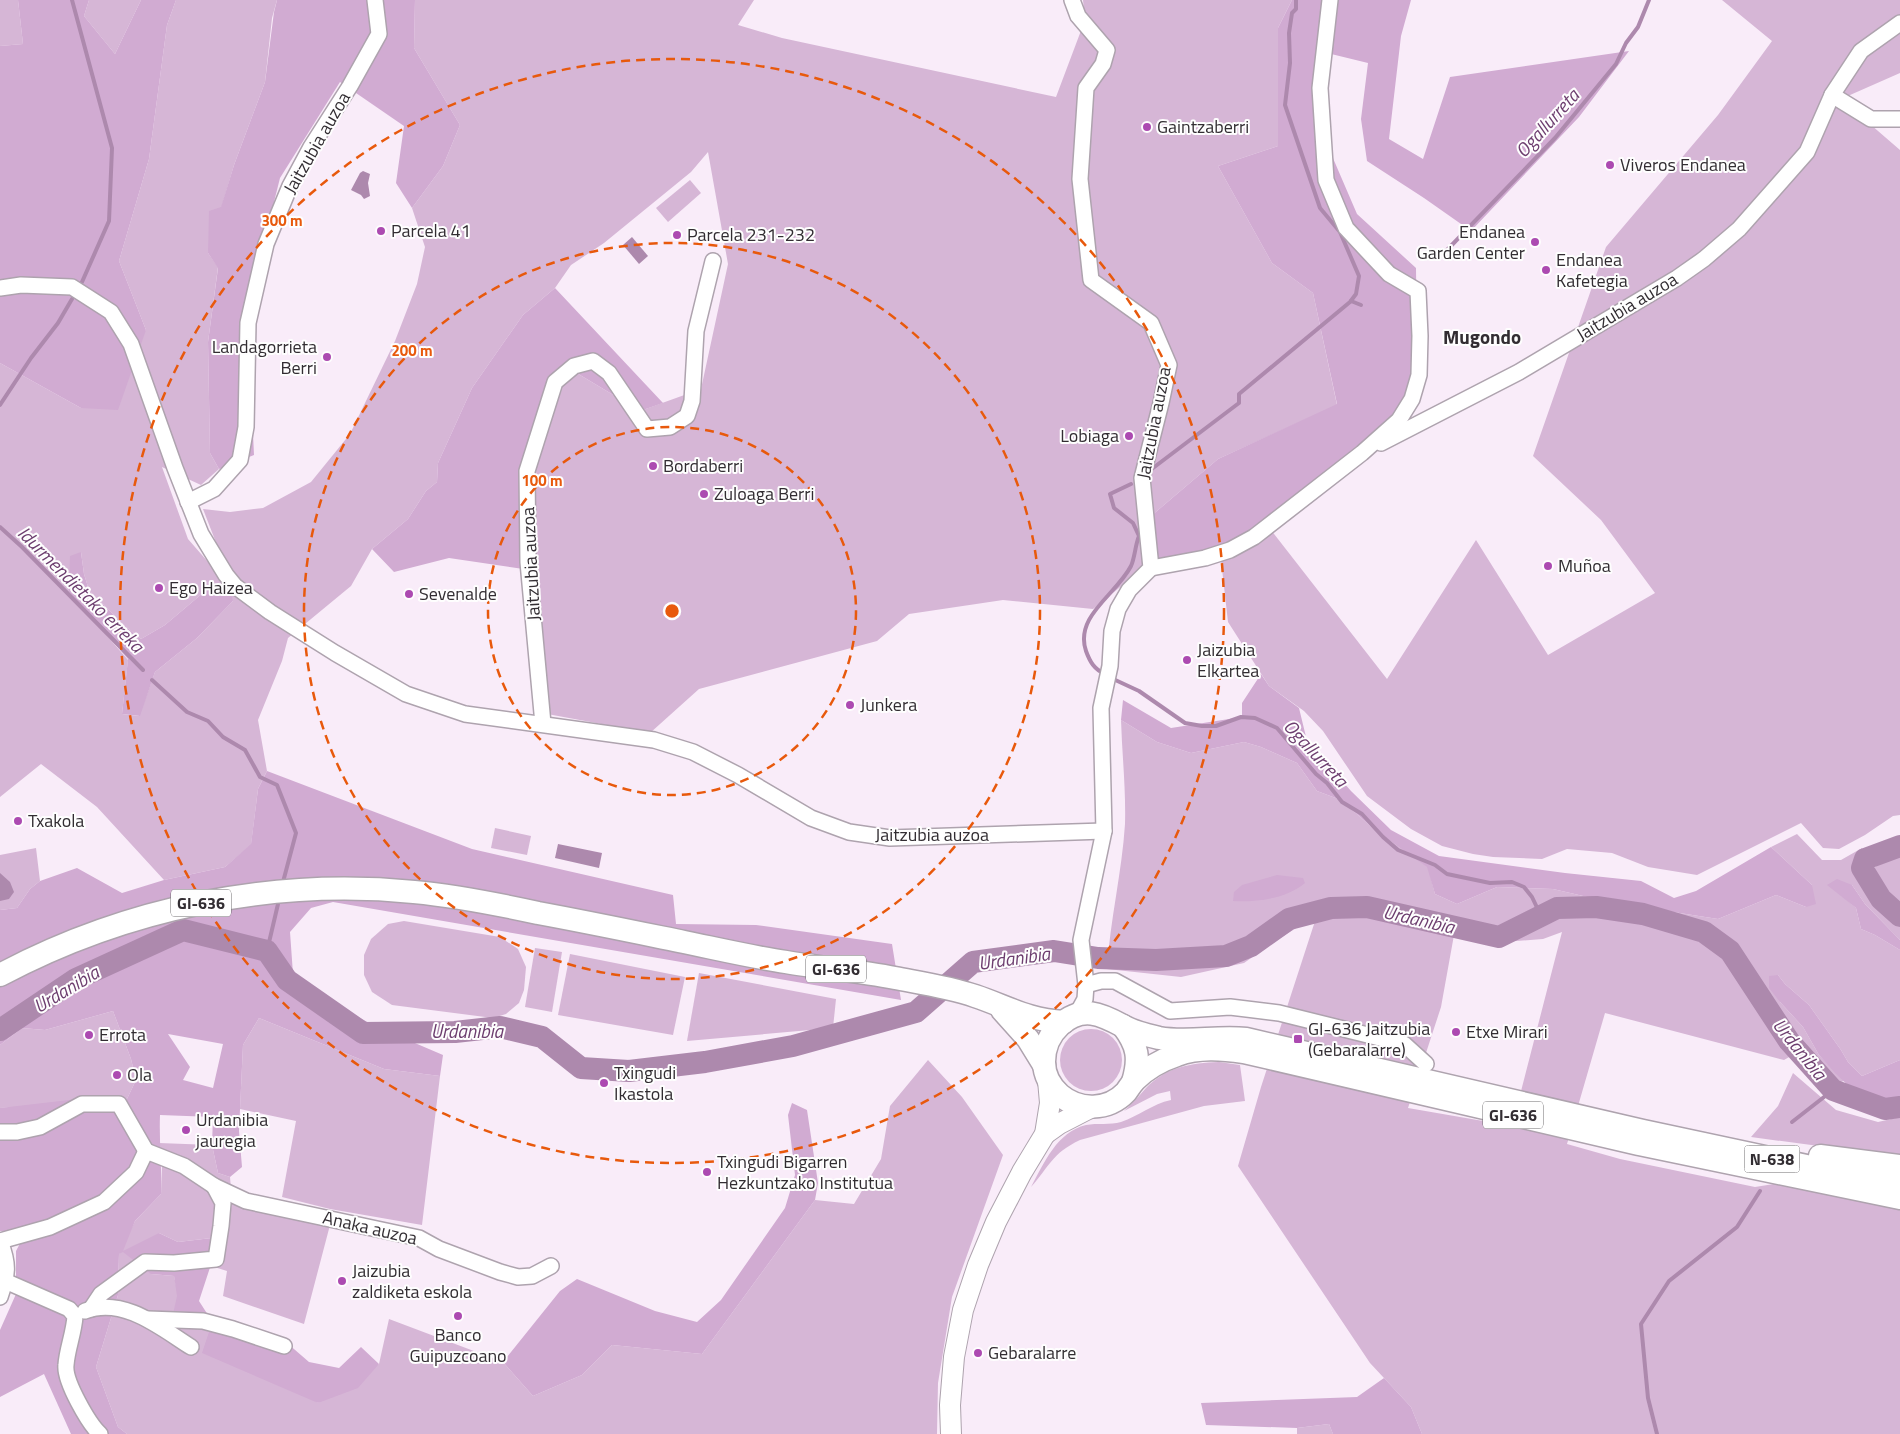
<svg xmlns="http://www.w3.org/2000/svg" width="1900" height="1434" viewBox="0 0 1900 1434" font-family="'Titillium Web',sans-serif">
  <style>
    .green { fill: #d6b6d6; fill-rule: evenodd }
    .forest { fill: #d1abd2; fill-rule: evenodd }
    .water { fill: #ad89ad }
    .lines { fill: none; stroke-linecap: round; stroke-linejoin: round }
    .stream { stroke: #ad89ad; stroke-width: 4 }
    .river { stroke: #ad89ad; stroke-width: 22 }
    .street-casing { stroke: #aea3ae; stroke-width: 18 }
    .secondary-casing { stroke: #aea3ae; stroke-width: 22 }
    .primary-casing { stroke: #aea3ae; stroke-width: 25 }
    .street { stroke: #fff; stroke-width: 15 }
    .secondary { stroke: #fff; stroke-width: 20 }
    .primary { stroke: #fff; stroke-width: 22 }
    .ring { fill: none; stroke: #e8590c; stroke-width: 2.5; stroke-dasharray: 9 6 }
    .poi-dot { fill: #ac4ab1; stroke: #fefefe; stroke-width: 2 }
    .labels { text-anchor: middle; stroke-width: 4; stroke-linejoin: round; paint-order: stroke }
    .shield { fill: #fefefe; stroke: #6f6c6f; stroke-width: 1 }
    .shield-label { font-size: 16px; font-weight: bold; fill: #322d32 }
    .poi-label { font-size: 18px; fill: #322d32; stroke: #fefefe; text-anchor: start }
    .street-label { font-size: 18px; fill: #322d32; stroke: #fefefe }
    .water-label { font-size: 19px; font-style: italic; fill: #6d3e6f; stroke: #fefefe }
    .neighbourhood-label { font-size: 19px; font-weight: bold; fill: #322d32; stroke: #fefefe }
    .centre { fill: #e8590c; stroke: #fefefe; stroke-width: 2.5 }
    .ring-label { font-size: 15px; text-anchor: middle; font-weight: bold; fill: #e8590c; stroke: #fefefe; stroke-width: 4; stroke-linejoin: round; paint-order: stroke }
  </style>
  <rect width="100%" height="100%" fill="#f9ecf9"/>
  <g class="green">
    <path d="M0,0h18l5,44 -23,2z"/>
    <path d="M89,0h52l-26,54 -31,-38z"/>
    <path d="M176,0h101l-5,18 -7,64 -31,83 -26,88 10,14 -10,75 2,111 9,16 -18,16 -39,-18 26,72 41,47 -7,-28 -19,-49 27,3 33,-4 48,-26 39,-48 45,-93 22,-57 8,-37 -13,-39 31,-42 17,-41 -46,-77 1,-48h339l-16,25 44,13 274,59 29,-77 -2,-20h209l-14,28v118l-60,20 54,97 41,30 24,112 -119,54 -74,63 6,41 -57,46 -90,-9 -94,14 -32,27 -178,48 -49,44 -108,-20 -9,-249 37,-95 70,42 61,-22 27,-125 -20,-112 -17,20 -87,71 -33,22 -16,23 -32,27 -51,73 -34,75 -1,19 -11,9 -18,28 -36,30 -21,37 -63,52 -6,23 -24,59 9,51 -9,18 -7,56 -26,22 -61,13 -67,-73 -56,-43 -41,33v-434l81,45 65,-78 -27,-69 30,-102 18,-134zM81,552l3,22 5,16 35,35 17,14 24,-14 45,-38 23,14 -36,37 -42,34 -16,44 -17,-2 6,-54 -59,-68z"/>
    <path d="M1722,0h178v73l-59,26 59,51v665l-7,1 -28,19 -26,14 -16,-1 -22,-25 -104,52 -49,-8 -36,-14 -45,-4 -25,10 -49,-2 -20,-3 -31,-8 -31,-17 -44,-33 -44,-65 -19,-20 -35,-25 -41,-64 -8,-71 44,-30 123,158 89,-139 72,115 107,-62 -54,-73 -68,-64 73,-209 112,-132 54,-74z"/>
    <path d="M690,180l11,13 -33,29 -12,-14z"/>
    <path d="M1121,720l36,22 34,11 53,-11 17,5 36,16 20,28 24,9 35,31 52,36 7,27 22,10 40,-17 56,2 56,13 109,17 58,-24 30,12 6,-22 -41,-38 26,-13 25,26h19l21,-12 2,5 -10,17 17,28 29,28v14l-35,-36 -13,-19 -5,15 9,8 5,21 14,6 25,15v110l-38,16 -14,-14 -7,-12 -32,-45 -24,-21 -7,-9 2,27 23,25 16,28 25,26 -7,2 -21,-23 -50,-62 -23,-42 -20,-16 4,18 64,98 -7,4 -179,-47 -38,131 53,15 135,28 32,-5 113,25v227h-478l-11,-27 -41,-44 -132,-197 23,-79 55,-169h-4l-38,24 -30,21 -63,14 -74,-8c3,-49 15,-97 18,-145 1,-35 -3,-70 -4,-104zM1562,932l-50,194 -104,-18 33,-101 13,-72 49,7 40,-3z"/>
    <path d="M495,828l36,8 -4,19 -36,-7z"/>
    <path d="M36,848l4,33 -10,8 -13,19 -17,2v-55z"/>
    <path d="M1900,855v52l-11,-11 -17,-26 10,-9z"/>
    <path d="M404,921l96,16 18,12 8,18 -2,23 -5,13 -13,11 -13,4 -101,-13 -20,-13 -8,-17v-20l7,-16 17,-15z"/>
    <path d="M535,948l27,4 -10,60 -27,-5z"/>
    <path d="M570,954l115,23 -12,58 -115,-20z"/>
    <path d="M699,973l137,26 -3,29 -146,13z"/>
    <path d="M113,1011l18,48 5,21 -10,21 -126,7v-63l22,-17 23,2z"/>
    <path d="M259,1018l125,51 56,7 -18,149 -92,-16 -48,-12 14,-76 -56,-12 3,-64z"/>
    <circle cx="1091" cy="1060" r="31"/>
    <path d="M928,1060l34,37 41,58 -51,142 -14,86 -1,51h-810l-9,-7 -22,-60 22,-72 1,-41 16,-33 26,-27 1,-29 -3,-22 53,2 6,28 12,4 2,24 98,24 -26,99 -81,-28 4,-25 -16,-5 9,-29 -42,5 -19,-9 -8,41 23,2 2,9 34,44 108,74 61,-39 10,-45 114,43 30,34 49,-21 30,-30 90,9 113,-154 39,4 27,-45 9,-53z"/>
    <path d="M1219,1062l21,3 5,36 -41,5 -124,34c-29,14 -30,26 -49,47 13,-24 26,-55 55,-62 11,-2 24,0 35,-3 18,-6 31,-18 50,-22l-1,-9 -13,3 -33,17c8,-7 15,-15 22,-23 20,-21 45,-25 73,-26z"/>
    <path d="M1793,1073l43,37 42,12 22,-5v40l-149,-20 27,-31z"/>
    <path d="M1329,1424l4,10h-36v-6z"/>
  </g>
  <g class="forest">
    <path d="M18,0h71l-5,16 31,38 26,-54h35l-9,25 -18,134 -30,102 27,69 -28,80 -37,-2 -81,-45v-317l23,-2z"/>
    <path d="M277,0h138l-1,48 46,77 -17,41 -31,42 -16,-25 8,-57 -64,-44 -60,96 -33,132 7,145 -35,14 -9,-16 -2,-111 10,-74 -10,-15 1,-42 12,-4 13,-42 31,-83 9,-70z"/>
    <path d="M1292,0h119l-10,36 -12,103 34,20 27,-82 179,-26 -50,66 -108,114 -47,-33 -57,-37 -6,-42 7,-56 -45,-11 -6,69 40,93 59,54 1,89 -7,38 -23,30 -123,96 -44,30 -70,12 -6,-41 74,-63 119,-55 -24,-111 -41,-30 -54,-97 60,-20v-118z"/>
    <path d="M555,288l108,115 -23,8 -70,-42 -37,95 4,107 -88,-13 -55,14 -22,-23 36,-30 18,-28 11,-9 1,-19 34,-75 51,-73z"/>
    <path d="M81,552l3,22 5,16 35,35 17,14 24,-14 45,-38h19l4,14 -36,37 -42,34 -15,44 -18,-2 6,-55 -59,-67 1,-36z"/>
    <path d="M1261,674l8,12 30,22 8,33 44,50 40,39 48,26 126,17 76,8 33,17 22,-7 75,-44 41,38 4,19 -10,3 -30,-12 -58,24 -109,-17 -56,-13 -56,-2 -40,17 -22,-10 -8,-27 -51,-36 -35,-31 -24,-9 -20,-28 -36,-16 -17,-5 -53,11 -34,-11 -36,-22 2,-20 48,28 71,-11v-14z"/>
    <path d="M267,771l205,78 201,46 3,29 80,1 136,19 9,56 -568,-98 -22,6 -21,24 3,42 27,23 55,29 68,29 -3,21 -56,-7 -125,-51 -16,27 -4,86 3,36 -12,10 -12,-4 -6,-28 1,-28 -53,-2c-1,27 2,53 1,79l-26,27 -12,30 36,-18 19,9 42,-5 -21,64 9,14 79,28 22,19 30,6 22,-21 18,17 -21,24 -40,15 -116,-50 8,-24 -37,-15 4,-18 -3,-20 -23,-2 -28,-22 -4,2 -1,41 -22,72 22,60 9,7h-56l-27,-60 -44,23v-67l16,-36v-43l9,-17 -25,-3v-123l86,-10 40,3 10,-21 -5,-21 -18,-48 -68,19 -23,-2 -22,17v-135l17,-2 13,-19 10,-8 37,-13 45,25 42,-13 61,-13 26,-23 7,-55zM168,1034l55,10 -10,44 -30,-8 7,-13z"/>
    <path d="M1277,875l26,3 2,5c-19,16 -48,19 -72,18l1,-9 8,-7z"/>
    <path d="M1837,879l15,6 13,19 35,36v10l-25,-15 -14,-6 -5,-21 -29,-23z"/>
    <path d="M1778,975l7,9 24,21 32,45 7,12 14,14 38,-16v39l-18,3 -25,-8 -22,-21 -16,-18 -16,-28 -23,-25 -11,-14v-12z"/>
    <path d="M792,1103l15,7 11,73 -3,17 -113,154 -90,-9 -30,30 -49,21 -30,-34 57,-71 17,-12 78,32 42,11 24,-22 64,-92 10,-33 -7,-60z"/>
    <path d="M1384,1378l27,29 11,27h-89l-4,-10 -32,4 -91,-3 -5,-22 156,-6z"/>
  </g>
  <g class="water">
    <path d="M363,171l7,3 -2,9 2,13 -6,3 -3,-4 -10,-5 9,-17z"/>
    <path d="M632,237l16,19 -9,8 -16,-19z"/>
    <path d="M558,844l44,9 -3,15 -44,-10z"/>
    <path d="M0,873l10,9 4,10 -5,7 -9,2z"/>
  </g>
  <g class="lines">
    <g class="stream">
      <path d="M72,0l40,148 -3,73 -27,61"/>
      <path d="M1447,250l108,-112 61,-74 10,-21 12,-16 11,-27"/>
      <path d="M1351,301l10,4"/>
      <path d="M0,405l31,-47 27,-35 14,-24"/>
      <path d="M1153,468l86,-65v-9l111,-92 6,-8 3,-18 -19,-44 -20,-24 -35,-103 5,-42 -1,-30 3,-20 4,-4v-9"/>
      <path d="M0,527l22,20 121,123"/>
      <path d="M1105,674c-11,-5 -15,-12 -19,-23 -12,-35 31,-57 45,-85 4,-9 4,-20 8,-30l-6,-13 -19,-15 -4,-14 21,-10"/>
      <path d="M1111,678l28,13 46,32 17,3h14l25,-9 14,1 22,10 39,46 11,9 15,19 20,12 21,23 15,13 37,15 12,9 43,9 22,-1 12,5 8,10 9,19"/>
      <path d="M152,680l35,32 21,9 15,16 22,13 15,27 17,8 19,48 -13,49"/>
      <path d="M267,951l11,-47"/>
      <path d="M1792,1122l41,-32"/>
      <path d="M1657,1434l-9,-36 -7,-74 28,-43 68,-54 23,-36"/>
    </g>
    <g class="river">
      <path d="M1900,846l-35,13 -3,9 19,31 19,17"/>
      <path d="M0,1030l76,-51 107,-49 84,21 20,29 76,53 92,-1 45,-5 42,10 39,31 48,3 76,-9 88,-16 123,-34 57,-50 81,-11 44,7 58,2 70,-4 25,-10 38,-27 42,-11 36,-1 132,30 58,-29 39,-1 47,7 61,18 26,19 59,90 44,49 52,19 15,-2"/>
    </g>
    <defs>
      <g id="street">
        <path d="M1832,95l39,24h29"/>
        <path d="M0,288l21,-3 51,2 39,25 20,32 44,124 26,66 25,41 9,11 35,26 65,41 71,41 59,20 189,26 39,12 45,23 73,43 38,14 41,6 214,-7"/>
        <path d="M1381,443l138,-71 158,-94 27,-19 35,-30 68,-77 25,-57 29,-44 39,-28"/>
        <path d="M188,502l26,-13 26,-29 6,-33 2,-104 18,-79 24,-58 21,-39 39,-61 29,-52 -4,-34"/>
        <path d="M1151,568l54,-10 25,-8 24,-13 108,-84 37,-33 13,-21 7,-24 1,-39 -2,-45 -29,-17 -43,-46 -20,-48 -6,-92 10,-88"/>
        <path d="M543,724l-15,-162 -1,-91 28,-89 19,-16 19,-5 16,12 38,56 23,-2 17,-11 5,-15 4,-70 17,-70"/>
        <path d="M1086,985l15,-4h14l55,30 60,-4 49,6 125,31 22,20"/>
        <path d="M1072,1017l7,-7 6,-11 1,-14 -5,-45 23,-109 -3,-123 9,-42 2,-35 6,-22 11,-19 22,-22 -9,-90 19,-75 8,-38 -18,-42 -60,-43 -11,-101 6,-91 17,-24 4,-14 -29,-34 -6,-16"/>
        <path d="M0,1132h17l23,-5 42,-23h37l27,47"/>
        <path d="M0,1241l50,-14 54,-25 32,-30 10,-21 38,15 30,20 32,15 173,37 20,11 61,23 18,5 14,-1 19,-10"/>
        <path d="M0,1241c9,23 8,33 0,56"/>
        <path d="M5,1281l64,28 6,7c-1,17 -8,33 -9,49 -2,16 23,59 34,69"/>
        <path d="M91,1309l10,-15 44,-32 29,1 42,-4 5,-33 2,-23 -9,-17"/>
        <path d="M85,1311c38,-15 76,17 106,36"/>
        <path d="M148,1319l55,2 30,8 51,17"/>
      </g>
      <g id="secondary">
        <path d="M1045,1134l14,-10 33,-17"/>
        <path d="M951,1434l-1,-29 4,-48 9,-47 15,-45 18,-43 26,-50 23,-38 5,-31 -2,-23"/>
      </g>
      <g id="primary">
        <path d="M0,975c126,-67 271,-97 414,-83 42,4 83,12 124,21 49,9 97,19 146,29 34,7 68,15 102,20 36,6 73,9 109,16 26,5 54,9 80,18 33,11 52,24 89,26"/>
        <path d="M1002,1010l26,29 16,26"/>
        <path d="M1123,1026c15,20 17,32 10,56"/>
        <path d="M1820,1156l80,10"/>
        <path d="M1900,1186l-257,-55 -397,-92c-29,-3 -60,4 -87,-1 -13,-3 -26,-6 -36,-12 -22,-12 -41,-21 -63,-1 -11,10 -16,23 -16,37 0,13 7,25 16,33 19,16 48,16 66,-3 3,-4 5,-8 9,-12 11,-11 27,-20 42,-25 22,-8 45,-6 67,-3l395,92 261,54"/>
      </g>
    </defs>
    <use href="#street" class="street-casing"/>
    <use href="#secondary" class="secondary-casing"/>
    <use href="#primary" class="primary-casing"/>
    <use href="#street" class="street"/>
    <use href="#secondary" class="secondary"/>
    <use href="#primary" class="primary"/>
  </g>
  <g class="ring">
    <circle cx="672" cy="611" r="184"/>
    <circle cx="672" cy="611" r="368"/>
    <circle cx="672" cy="611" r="552"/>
  </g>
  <g class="poi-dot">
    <circle cx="1147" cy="127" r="5"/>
    <circle cx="1610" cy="165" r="5"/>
    <circle cx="381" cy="231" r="5"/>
    <circle cx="677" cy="235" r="5"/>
    <circle cx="1535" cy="242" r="5"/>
    <circle cx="1546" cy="270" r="5"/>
    <circle cx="327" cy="357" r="5"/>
    <circle cx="1129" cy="436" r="5"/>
    <circle cx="653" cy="466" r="5"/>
    <circle cx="704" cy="494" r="5"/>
    <circle cx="1548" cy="566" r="5"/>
    <circle cx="159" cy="588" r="5"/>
    <circle cx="409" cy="594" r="5"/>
    <circle cx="1187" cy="660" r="5"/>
    <circle cx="850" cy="705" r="5"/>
    <circle cx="18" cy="821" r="5"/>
    <circle cx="1456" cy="1032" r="5"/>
    <circle cx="89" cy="1035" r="5"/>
    <rect x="1293" y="1034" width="10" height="10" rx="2.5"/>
    <circle cx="117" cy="1075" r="5"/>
    <circle cx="604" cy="1083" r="5"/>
    <circle cx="186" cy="1130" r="5"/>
    <circle cx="707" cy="1172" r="5"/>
    <circle cx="342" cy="1281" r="5"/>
    <circle cx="458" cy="1316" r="5"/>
    <circle cx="978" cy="1353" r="5"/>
  </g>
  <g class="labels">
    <g class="shield">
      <rect x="171" y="889.5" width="60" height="27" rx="4"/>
      <rect x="806" y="955.5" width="60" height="27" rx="4"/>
      <rect x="1483" y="1101.5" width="60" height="27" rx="4"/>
      <rect x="1744.5" y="1145.5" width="55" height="27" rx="4"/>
    </g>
    <g class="shield-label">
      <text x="201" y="909">GI-636</text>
      <text x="836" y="975">GI-636</text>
      <text x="1513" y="1121">GI-636</text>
      <text x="1772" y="1165">N-638</text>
    </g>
    <g class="poi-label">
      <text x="1157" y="133">Gaintzaberri</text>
      <text x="1620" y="171">Viveros Endanea</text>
      <text x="391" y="237">Parcela 41</text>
      <text x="1525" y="238" text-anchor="end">Endanea<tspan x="1525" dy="21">Garden Center</tspan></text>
      <text x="687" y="241">Parcela 231-232</text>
      <text x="1556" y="266">Endanea<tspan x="1556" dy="21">Kafetegia</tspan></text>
      <text x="317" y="353" text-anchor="end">Landagorrieta<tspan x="317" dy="21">Berri</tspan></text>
      <text x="1119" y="442" text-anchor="end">Lobiaga</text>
      <text x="663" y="472">Bordaberri</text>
      <text x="714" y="500">Zuloaga Berri</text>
      <text x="1558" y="572">Muñoa</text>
      <text x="169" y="594">Ego Haizea</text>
      <text x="419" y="600">Sevenalde</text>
      <text x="1197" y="656">Jaizubia<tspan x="1197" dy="21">Elkartea</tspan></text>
      <text x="860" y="711">Junkera</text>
      <text x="28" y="827">Txakola</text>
      <text x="1308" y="1035">GI-636 Jaitzubia<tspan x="1308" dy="21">(Gebaralarre)</tspan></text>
      <text x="1466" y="1038">Etxe Mirari</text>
      <text x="99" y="1041">Errota</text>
      <text x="614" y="1079">Txingudi<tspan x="614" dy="21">Ikastola</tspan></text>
      <text x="127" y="1081">Ola</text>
      <text x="196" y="1126">Urdanibia<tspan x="196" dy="21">jauregia</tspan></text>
      <text x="717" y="1168">Txingudi Bigarren<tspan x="717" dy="21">Hezkuntzako Institutua</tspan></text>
      <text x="352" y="1277">Jaizubia<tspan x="352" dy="21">zaldiketa eskola</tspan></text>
      <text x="458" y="1341" text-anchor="middle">Banco<tspan x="458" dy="21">Guipuzcoano</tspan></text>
      <text x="988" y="1359">Gebaralarre</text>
    </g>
    <g class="street-label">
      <text transform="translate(317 143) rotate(-60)" y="6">Jaitzubia auzoa</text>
      <text transform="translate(1627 307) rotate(-31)" y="6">Jaitzubia auzoa</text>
      <text transform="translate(1154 423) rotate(-79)" y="6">Jaitzubia auzoa</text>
      <text transform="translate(531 564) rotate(-93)" y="6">Jaitzubia auzoa</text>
      <text x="932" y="841">Jaitzubia auzoa</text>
      <text transform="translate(370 1228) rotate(13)" y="6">Anaka auzoa</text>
    </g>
    <g class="water-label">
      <text transform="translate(1547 123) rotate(-48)" y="7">Ogallurreta</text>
      <text transform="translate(81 589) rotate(45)" y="7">Idurmendietako erreka</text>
      <text transform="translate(1316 753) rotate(47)" y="7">Ogallurreta</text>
      <text transform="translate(1419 919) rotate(13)" y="7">Urdanibia</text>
      <text transform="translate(1014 958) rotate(-8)" y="7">Urdanibia</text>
      <text transform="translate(66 989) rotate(-31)" y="7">Urdanibia</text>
      <text x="467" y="1038">Urdanibia</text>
      <text transform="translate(1800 1049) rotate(51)" y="7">Urdanibia</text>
    </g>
    <g class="neighbourhood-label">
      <text x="1482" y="344">Mugondo</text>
    </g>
  </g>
  <circle cx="672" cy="611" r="8" class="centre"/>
  <g class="ring-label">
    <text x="282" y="226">300 m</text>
    <text x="412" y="356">200 m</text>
    <text x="542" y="486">100 m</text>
  </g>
</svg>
